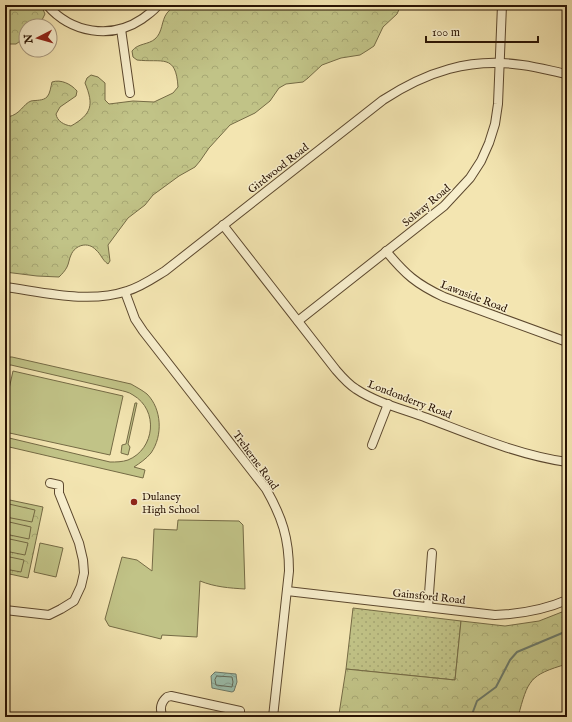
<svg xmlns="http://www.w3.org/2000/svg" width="572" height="722" viewBox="0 0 572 722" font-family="'IM FELL English',serif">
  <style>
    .grass { fill: url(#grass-dots); stroke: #756b45 }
    .forest { fill: url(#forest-crowns); stroke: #756b45 }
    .pitch { fill: #c1c387; stroke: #756b45 }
    .water { fill: url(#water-waves); stroke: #6d7a69 }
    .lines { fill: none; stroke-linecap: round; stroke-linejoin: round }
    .shore { stroke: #626958; stroke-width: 1 }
    .stream { stroke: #6d7a69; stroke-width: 2 }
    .minor-casing { stroke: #5c482e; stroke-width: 10 }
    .minor { stroke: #f7eecc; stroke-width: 8 }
    .poi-dot { fill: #8f2418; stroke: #f7eecc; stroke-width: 1.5 }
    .labels { text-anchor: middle; stroke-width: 3; stroke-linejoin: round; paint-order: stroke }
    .street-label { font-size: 11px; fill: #291303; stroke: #f7eecc }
    .poi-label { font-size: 11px; fill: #291303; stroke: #f7eecc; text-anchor: start }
  </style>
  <defs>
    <pattern id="grass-dots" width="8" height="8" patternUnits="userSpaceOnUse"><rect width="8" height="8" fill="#c1c387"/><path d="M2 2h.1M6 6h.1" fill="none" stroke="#a6a773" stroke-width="1.8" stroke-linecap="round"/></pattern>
    <pattern id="forest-crowns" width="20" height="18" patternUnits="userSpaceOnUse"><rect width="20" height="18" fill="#c1c387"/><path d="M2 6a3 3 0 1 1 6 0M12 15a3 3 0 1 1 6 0" fill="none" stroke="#a6a773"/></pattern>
    <pattern id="water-waves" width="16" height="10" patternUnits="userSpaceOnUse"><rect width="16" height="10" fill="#9bbfad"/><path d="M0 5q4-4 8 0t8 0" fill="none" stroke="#86a393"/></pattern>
  </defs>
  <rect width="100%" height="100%" fill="#f3e5b1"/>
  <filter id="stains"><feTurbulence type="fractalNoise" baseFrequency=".005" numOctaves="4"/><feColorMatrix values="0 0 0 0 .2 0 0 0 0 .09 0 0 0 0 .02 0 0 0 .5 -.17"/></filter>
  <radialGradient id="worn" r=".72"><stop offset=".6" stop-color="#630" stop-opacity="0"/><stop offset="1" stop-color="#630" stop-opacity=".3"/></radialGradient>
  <path class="grass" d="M353,608l108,13 -6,59 -109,-11z"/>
  <g class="forest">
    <path d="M5,5h36l4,9 -3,6 -5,6h-11v11l-10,7h-11z"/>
    <path d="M177,5h224l-4,9 -14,13 -9,19 -6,4 -8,5 -19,3 -19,7 -14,13 -5,4 -17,2 -7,4 -9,13 -15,12 -25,12 -21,23 -9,13 -5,6 -16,9 -26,19 -8,10 -17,13 -20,27 2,16 -2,3c-6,-4 -7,-10 -12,-14 -8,-9 -21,-5 -25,5 -2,4 -2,8 -4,12 -2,4 -5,7 -8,10l-22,-1 -32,-4v-158l3,3c13,-3 15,-13 23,-16 5,-1 12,0 16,-4 3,-3 4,-11 5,-15 9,-3 19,2 25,9l-1,5 -16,11 -4,7c1,7 8,11 15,12 21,-12 23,-21 14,-43l2,-5 4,-3 7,2 7,6v17l4,4 24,-3 21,1 19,-9 5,-6c-2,-34 -16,-24 -41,-27l-4,-3 -1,-6c6,-8 16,-6 23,-12 8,-7 6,-18 12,-26 3,-4 7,-6 10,-8z"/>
    <path d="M5,499l38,8 -15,71 -23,-5z"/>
    <path d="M567,610v54c-38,11 -39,16 -49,53h-176l-3,-3 7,-45 109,11 6,-59 44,5 34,-5z"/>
  </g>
  <g class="pitch">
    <path d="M5,357h7l119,27c5,3 11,6 16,10 15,15 16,42 4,59 -5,6 -11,10 -17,14l11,3 -2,8 -138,-32v-9l105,25c6,0 12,0 18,-2 27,-11 31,-50 5,-65 -4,-3 -10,-4 -14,-5l-108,-25 -6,1z"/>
    <path d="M13,371l110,25 -13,59 -105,-23v-25z"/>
    <path d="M135,403h2l-9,41 2,3 -2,8 -7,-2 1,-8 4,-1z"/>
    <path d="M9,504l26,6 -3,12 -26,-5z"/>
    <path d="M178,520l61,1 4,4 2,64c-16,-1 -30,-2 -45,-8l-3,56 -35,-2 -1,4 -52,-13 -4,-7 17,-62 15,3 15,11 2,-42 23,1z"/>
    <path d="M5,521l26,6 -2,12 -24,-5z"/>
    <path d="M5,538l23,5 -3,12 -20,-4z"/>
    <path d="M40,543l23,5 -7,29 -22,-5z"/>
    <path d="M5,556l19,4 -3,12 -16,-3z"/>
  </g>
  <path class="water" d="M215,672l21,2 1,8 -3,9 -2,1 -20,-4 -1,-12z"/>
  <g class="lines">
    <path class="shore" d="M217,676l15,1 1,5 -1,5 -16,-2 -1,-5z"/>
    <path class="stream" d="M471,717l6,-16 19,-14 14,-27 7,-8 50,-21"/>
    <defs>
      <g id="minor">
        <path d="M47,5c24,28 64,35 95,14 5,-4 12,-8 16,-14"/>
        <path d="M121,29l9,64"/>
        <path d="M223,225l113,145c6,7 12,14 20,19 21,14 47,20 71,29 45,17 91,37 140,44"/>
        <path d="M386,251c19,23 30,33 58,46l123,45"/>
        <path d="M5,287c38,5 84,17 122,4 14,-4 25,-12 38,-20l218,-171c43,-28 87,-43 139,-35 15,2 30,6 45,9"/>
        <path d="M125,292l10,27 8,12 123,158c16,28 23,49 23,82l-16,146"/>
        <path d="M298,321l146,-115 26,-28 11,-17 8,-18 6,-19 3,-20 4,-99"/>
        <path d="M372,445l16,-41"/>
        <path d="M287,591l208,24c26,-1 49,-5 72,-15"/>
        <path d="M428,607l4,-54"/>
        <path d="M5,610l44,5 12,-6 13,-8 7,-15 3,-13 -1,-13 -4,-17 -20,-50v-8l-9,-2"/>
        <path d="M163,717c-4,-8 -2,-15 4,-20l4,-1 69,15 -1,6"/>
      </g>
    </defs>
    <use href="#minor" class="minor-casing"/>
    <use href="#minor" class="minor"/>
  </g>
  <circle class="poi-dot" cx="134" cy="502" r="4"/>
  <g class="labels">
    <g class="street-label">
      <text transform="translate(278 168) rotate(-38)" y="4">Girdwood Road</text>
      <text transform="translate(426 205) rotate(-40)" y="4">Solway Road</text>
      <text transform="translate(474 296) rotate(21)" y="4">Lawnside Road</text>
      <text transform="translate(410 399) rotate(21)" y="4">Londonderry Road</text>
      <text transform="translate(256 460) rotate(54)" y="4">Treherne Road</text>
      <text transform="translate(429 596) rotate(6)" y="4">Gainsford Road</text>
    </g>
    <g class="poi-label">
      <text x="142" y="500">Dulaney<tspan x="142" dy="13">High School</tspan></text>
    </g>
  </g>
  <rect width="572" height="722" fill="none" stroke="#f3e5b1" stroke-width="20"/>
  <rect x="6" y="6" width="560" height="710" fill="none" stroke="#291303" stroke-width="2"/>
  <rect x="10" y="10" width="552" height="702" fill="none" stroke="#291303"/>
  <g transform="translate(38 38) rotate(264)"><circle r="19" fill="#f7eecc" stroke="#a5967c"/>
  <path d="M0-3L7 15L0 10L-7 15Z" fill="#8f2418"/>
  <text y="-6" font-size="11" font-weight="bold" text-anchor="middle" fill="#291303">N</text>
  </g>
  <path d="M426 36v6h112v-6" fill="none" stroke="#291303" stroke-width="2"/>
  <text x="432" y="36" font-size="12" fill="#291303" stroke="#f7eecc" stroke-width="3" paint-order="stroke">100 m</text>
  <rect width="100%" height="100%" filter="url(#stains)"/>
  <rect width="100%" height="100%" fill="url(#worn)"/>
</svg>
